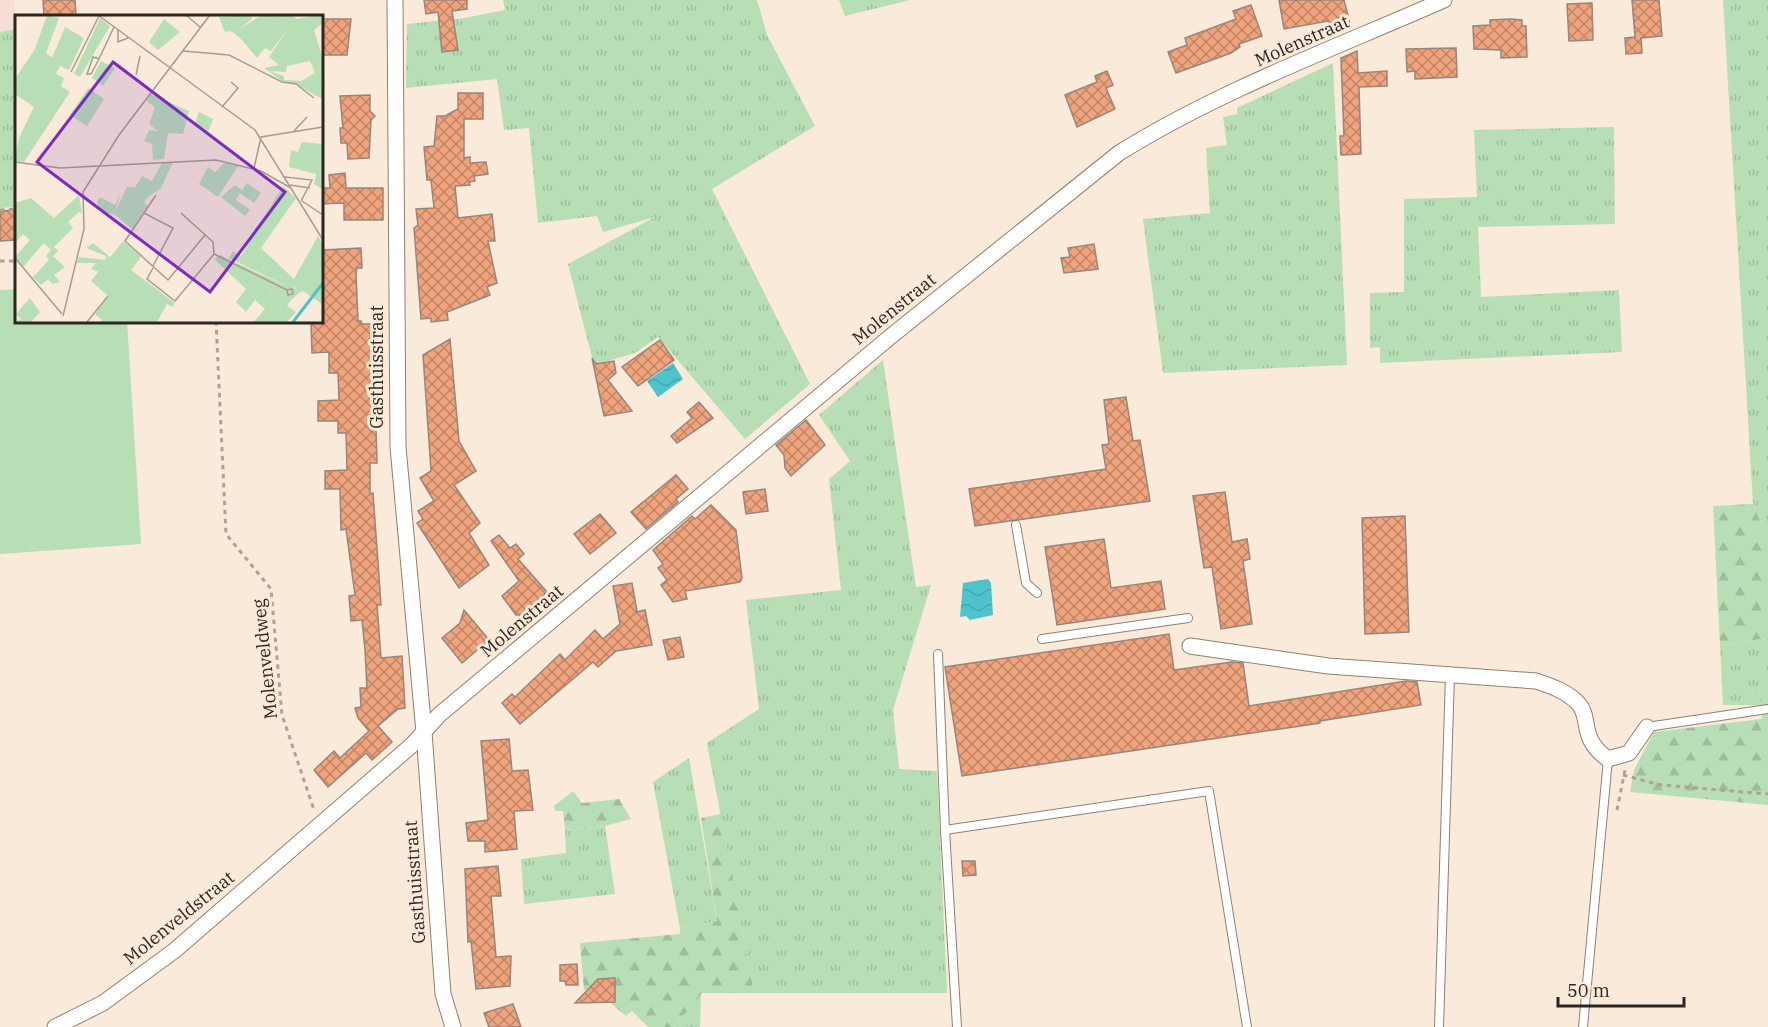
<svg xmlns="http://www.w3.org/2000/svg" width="1768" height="1027" viewBox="0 0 1768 1027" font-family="'IBM Plex Serif',serif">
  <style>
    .education { fill: #f6ddd6 }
    .grass { fill: url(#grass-tufts) }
    .forest { fill: url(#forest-firs) }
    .pitch { fill: #b7deb5 }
    .water { fill: url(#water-waves) }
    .building { fill: url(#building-cross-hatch); stroke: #98857b; stroke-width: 1.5 }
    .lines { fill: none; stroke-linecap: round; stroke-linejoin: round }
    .service-casing { stroke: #8e8071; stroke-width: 10 }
    .minor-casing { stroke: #8e8071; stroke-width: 17 }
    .path { stroke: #aea296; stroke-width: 3; stroke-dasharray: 4.5 4.5; stroke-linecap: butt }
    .service { stroke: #fff; stroke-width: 8 }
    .minor { stroke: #fff; stroke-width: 15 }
    .labels { text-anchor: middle; stroke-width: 6; stroke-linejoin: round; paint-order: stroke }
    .street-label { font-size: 18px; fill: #2c2620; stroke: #faeada }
    .inset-river { fill: none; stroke: #4fc3cc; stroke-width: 3 }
    .inset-road { fill: none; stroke: #a89c90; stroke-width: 1.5 }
    .view { fill: #7b2cbf; fill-opacity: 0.15; stroke: #7b2cbf; stroke-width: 3 }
    .inset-edge { fill: none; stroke: #2c2620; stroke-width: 3 }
  </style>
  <defs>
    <pattern id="grass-tufts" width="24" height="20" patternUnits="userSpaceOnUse" patternTransform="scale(1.5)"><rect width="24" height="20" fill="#b7deb5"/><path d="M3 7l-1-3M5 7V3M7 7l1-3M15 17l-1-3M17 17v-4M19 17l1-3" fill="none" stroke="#9ebe9b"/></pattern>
    <pattern id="forest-firs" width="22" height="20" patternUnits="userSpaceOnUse" patternTransform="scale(1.5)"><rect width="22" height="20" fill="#b7deb5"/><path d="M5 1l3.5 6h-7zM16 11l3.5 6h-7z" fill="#9ebe9b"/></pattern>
    <pattern id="water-waves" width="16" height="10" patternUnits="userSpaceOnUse" patternTransform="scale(1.5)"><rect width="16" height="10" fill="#4fc3cc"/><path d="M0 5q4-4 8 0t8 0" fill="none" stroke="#45a7af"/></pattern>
    <pattern id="building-cross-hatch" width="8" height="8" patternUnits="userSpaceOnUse" patternTransform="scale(1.5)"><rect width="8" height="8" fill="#efa47d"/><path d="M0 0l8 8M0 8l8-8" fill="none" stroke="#c28566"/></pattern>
  </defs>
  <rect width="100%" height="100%" fill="#faeada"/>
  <path class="education" d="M0,0h14l2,29 -16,3z"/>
  <g class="grass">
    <path d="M503,0h254l10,35 48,91 -103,63 98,195 -65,55 -87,-102 -23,16 -41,12 -26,-101 87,-47 -52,15 -6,-16 -59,7 -9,-95 -25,2 -7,-51 -91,9 1,-64 57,-6 41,-8z"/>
    <path d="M839,0h71l-65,16z"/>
    <path d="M1723,0h45v527l-7,-4 -8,-19z"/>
    <path d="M16,29v178l-16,1v-176z"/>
    <path d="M1333,63l14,302 -184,8 -20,-154 67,-6 -4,-65 21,-3 -4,-28 14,-3v-6z"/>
    <path d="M1614,127l1,97 -137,3 3,70 138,-7 3,62 -242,11v-16l-10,1v-55l34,-1v-93l73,-2 -3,-67z"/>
    <path d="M883,360l33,227 15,-2 -38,125 6,59 38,2 10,222h-193l-47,-250 52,-34 -13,-109 95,-10 -12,-111 21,-18 -31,-46z"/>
    <path d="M1768,638v46l-9,2 2,19h-38l-3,-60z"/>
    <path d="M689,758l28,163 -37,7 -27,-146z"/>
    <path d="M605,826l10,68 -91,10 -3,-45 45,-6 -1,-23z"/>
    <path d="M701,993l-1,34h-26z"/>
  </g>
  <g class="forest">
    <path d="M1753,504l8,19 7,4v111l-48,7 -7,-139z"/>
    <path d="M1768,684v121l-138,-13 4,-22 20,-38 108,-13 -3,-33z"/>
    <path d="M573,791l9,12 37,-4 12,20 -26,7 -40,4 -2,-19h-8l-1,-5z"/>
    <path d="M721,814l33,179h-52l-28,34h-26l-16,-16 -6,5 -14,-12 -2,-17 -26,3 -4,-47 100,-9v-6l37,-7 -16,-103z"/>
  </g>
  <path class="pitch" d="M16,289v32h111l14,223 -141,10v-264z"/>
  <g class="water">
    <path d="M673,363l10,16 -25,18 -11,-16z"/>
    <path d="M988,579l3,4 2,32 -23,5 -4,-4 -6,1 3,-34z"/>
  </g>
  <g class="building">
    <path d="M43,0h32l1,16h-32z"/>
    <path d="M424,0h43v9l-15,2 6,39 -16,2 -4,-40 -12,2z"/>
    <path d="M1279,0h65l6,24 -18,5 -4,-8 -44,8z"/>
    <path d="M1632,0h27l3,36 -21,2 1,15 -16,1 -1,-16 10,-1z"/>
    <path d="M1592,3l1,37 -24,1 -2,-37z"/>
    <path d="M1251,5l11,31 -23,8 1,3 -9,6 -55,20 -8,-21 19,-7 -2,-7 51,-19 -3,-8z"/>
    <path d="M321,19h30l-4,36h-26z"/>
    <path d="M1510,19l12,1v6h4l1,31 -26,1v-8l-27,-1 -1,-23 17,-1v-5z"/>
    <path d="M1456,48l1,29 -42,2v-8l-8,1 -1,-23z"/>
    <path d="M1357,51l1,22 29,-2v15l-28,1 2,67 -20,1 -1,-19h4l-3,-78z"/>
    <path d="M1107,71l6,14 -7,3 9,21 -38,18 -12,-32 32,-13 -2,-6z"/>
    <path d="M458,93h25v26h-19v39l6,-1v6l16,-1 2,12 -14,2 1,5 -6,1 1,3 -15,1 3,32 34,-4 3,27h-7l9,42 -10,4 3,8 -43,17 1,8 -17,2v-4l-10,1 -7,-91 4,-3 -2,-16 18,-1 -3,-28h-4l-3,-33 10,-1 3,-30h8l13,-7z"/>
    <path d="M370,95v16l5,5 -4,4 -2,38 -21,1 -1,-16h-6l-1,-15h3l-3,-32z"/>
    <path d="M345,173l1,15h37v32h-39v-17l-23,1v-16h9l-1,-13z"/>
    <path d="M16,210v30l-16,1v-30z"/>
    <path d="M1094,244l4,25 -34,4 -3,-15 9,-1 -2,-9z"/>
    <path d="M361,248l1,20h-5l-1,6 2,47h3l1,3h11l4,139h-7v31l3,-1 8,112h-4l4,53 21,-2 3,52 -7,1 -20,17 14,16 -20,18 -6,-7 -38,34 -14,-17 20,-19 6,7 29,-27 -11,-13 -3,-10 6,-1 -1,-19h7l-2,-38 -3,-30 -11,1 -2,-25 6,-1 -9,-66 -5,1 -1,-41h-15v-18l22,-1 -1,-37h-8v-12h-20v-20l21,-1 -1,-27h-9v-21l-17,1 -1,-32h10l1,-71z"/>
    <path d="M450,339l9,102 17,30 -22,14 26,38 -11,10 20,32 -30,23 -42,-65 6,-4 -5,-8 16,-10 -14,-23 11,-7 -8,-116z"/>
    <path d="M660,340l14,20 -36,26 -16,-19z"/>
    <path d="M592,358l4,6 18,-3 2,12 -8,7 24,31 -28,5z"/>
    <path d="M1126,397l7,44 7,-1 10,61 -175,25 -6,-37 137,-20 -4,-24 7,-1 -5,-44z"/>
    <path d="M699,402l14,16 -36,25 -6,-7 21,-18 -5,-6z"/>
    <path d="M806,420l19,25 -34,31 -6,-8 -1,-13 -8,-10z"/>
    <path d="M676,475l12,14 -12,10 2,3 -32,27 -15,-17z"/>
    <path d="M765,489l3,22 -22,3 -3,-22z"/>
    <path d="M1225,492l7,50 15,-3 3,20 -7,2 9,63 -31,5 -9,-62 -8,1 -11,-72z"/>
    <path d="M711,505l25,25 6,48 -2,4 -55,9 2,8 -14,3 -12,-17 6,-5 -9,-12 5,-4 -10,-14 39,-34 3,3z"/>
    <path d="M600,514l16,19 -26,21 -16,-20z"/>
    <path d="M1405,516l4,116 -44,2 -3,-116z"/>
    <path d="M499,535l11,13 6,-4 8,10 -6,5 29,33 -27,23h-4l-14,-19 17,-15 -28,-40z"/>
    <path d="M1104,539l7,49 50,-7 4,28 -108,16 -12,-78z"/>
    <path d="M632,583l5,29 8,-2 7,35 -36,6 -18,16 -5,-5 -73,62 -18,-21 10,-9 3,3 45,-43 5,6 30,-30 8,9 17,-15 -7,-38z"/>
    <path d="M464,610l25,30 -27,23 -20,-25 18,-15z"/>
    <path d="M1169,634l5,36 58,-8 11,1 6,43 157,-25 11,1 4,23 -101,16v2l-358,53 -17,-109z"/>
    <path d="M680,637l4,20 -16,3 -5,-20z"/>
    <path d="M509,739l3,32 16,-1 5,40 -19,1 3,38 -32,3v-11h-17l-2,-18 22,-3 -7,-79z"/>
    <path d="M962,861h13l1,14 -13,1z"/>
    <path d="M498,866l3,30h-10l5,61 15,-1 -1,30 -34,3 -5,-48 -3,1 -3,-73z"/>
    <path d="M577,964l1,21h-12l-1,-4h-5v-16z"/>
    <path d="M615,978v24l-40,1 23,-24z"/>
    <path d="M513,1004l8,23h-32l-5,-14z"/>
  </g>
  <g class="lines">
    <defs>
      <g id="service">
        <path d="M1016,525l10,58 11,10"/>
        <path d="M1042,639l146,-21"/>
        <path d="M938,654l7,176"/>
        <path d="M1647,727l121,-18"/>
        <path d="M957,1027l-12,-197 264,-39 38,236"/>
        <path d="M1439,1027l11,-352"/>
        <path d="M1583,1027l25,-268"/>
      </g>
      <g id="minor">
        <path d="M395,0l3,447 26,285 19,262 10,33"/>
        <path d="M1190,646l138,20 208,15c15,5 30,10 42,22 14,15 0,35 30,56l21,-6 18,-26"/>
        <path d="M55,1027l48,-24 71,-52 238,-206 27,-30 451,-378 229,-184c101,-63 216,-105 325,-153"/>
      </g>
    </defs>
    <use href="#service" class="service-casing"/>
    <use href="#minor" class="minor-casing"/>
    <g class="path">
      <path d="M0,210l16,-1"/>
      <path d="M0,261h16"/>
      <path d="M216,321l10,213 45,55 11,126 32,95"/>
      <path d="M1623,775l38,10 107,9"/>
      <path d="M1617,810l8,-40"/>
    </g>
    <use href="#service" class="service"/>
    <use href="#minor" class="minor"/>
  </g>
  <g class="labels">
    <g class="street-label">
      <text transform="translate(1302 41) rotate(-24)" y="6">Molenstraat</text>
      <text transform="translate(894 309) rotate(-39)" y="6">Molenstraat</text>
      <text transform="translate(377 367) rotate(-90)" y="6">Gasthuisstraat</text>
      <text transform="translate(522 621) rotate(-40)" y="6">Molenstraat</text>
      <text transform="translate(265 659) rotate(-96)" y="6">Molenveldweg</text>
      <text transform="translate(415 882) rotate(-94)" y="6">Gasthuisstraat</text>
      <text transform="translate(179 918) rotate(-39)" y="6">Molenveldstraat</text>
    </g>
  </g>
  <g transform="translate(15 15)">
    <rect width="308" height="308" fill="#faeada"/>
    <path d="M32,0l12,3 -13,35 6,5 13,-31 19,11 -15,32 -9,-4 -4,8 8,4 -3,8 9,6 -46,70 -9,-1 4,-23 15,-31 -19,-13v-15l20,-30zM247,0h11l14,15 -16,21 -6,-3 -8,10 -16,-19 2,-3 -4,-7zM85,3l10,8 -30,51 -6,-3zM86,46l14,7 -12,18 -11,-8zM301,59l6,7v18l-24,-14zM136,79l38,17 -6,23 -15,-1 -4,26 -11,1 -1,-16 -8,-3 5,-11 9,1 -9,-7 6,-17 -9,-6zM184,97l14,7 -5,13 -14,-6zM287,127l20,2v45l-8,-5 2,-10 -27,-7 2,-17 7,2zM158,147l-12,26 -13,9 -4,6 4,3 -16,23 -18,-15 13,-27h8l7,-11 10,5 10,-18zM209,148l14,3 -20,31 -19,-13 9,-17 7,5zM232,168l14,10 -7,10 -14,-10 -4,7 14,10 -5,6 -24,-19 14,-12 7,5zM268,171l13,12 -35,50 3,3 -4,5 34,23 24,-43 4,7v61l-19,-13 -4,2 -5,-7 -9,-1 -56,-27 4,-7 8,5zM64,180l3,18 -3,-1 -11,10 5,6 -19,19 4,4 -5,5 12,11 -11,8 6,7 -8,2 -4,-5 -7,6 -8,-8 16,-17 -3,-4 5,-6 -7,-7 -21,24 -8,-10 15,-17 -7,-6 -8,9v-40l16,-5 23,20zM108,226l18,16 -10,13 44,33 -2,4 -6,-3 -10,18h-57l2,-2 -7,-6 13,-18 -17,-15zM250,271l26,14 -4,6 9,6 -9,10h-33l11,-13 -10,-9zM15,283l10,14 -9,10h-16l6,-3 -5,-5z" fill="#b7deb5"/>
    <path d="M236,0l1,4 -13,10 4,7 -2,3 -10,-8 -6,1 -6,-15zM258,0h20l3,4 26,-4v9l-8,6 8,26v25l-6,-7 -18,11 -16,-4 -18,-13 15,-3 -10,-8 18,-27zM295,46l5,12 -14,8 -17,-1v-4l-15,-5 17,1 1,-6zM106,178l-7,21 -13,-2 -4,-10 3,-5 15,8zM78,228l17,14 -11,15 -8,-3 5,-6h-19l2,-6 26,3 1,-4 -20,-8zM249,236l28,26v4l-32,-25zM205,240l64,30 7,-1 8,9 -8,7 -26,-14 -19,26 -10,-10 10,-13 -32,-30z" fill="#b7deb5" fill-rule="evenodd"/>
    <path d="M149,4l16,13 -22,18 -9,-8z" fill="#b7deb5"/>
    <path d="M73,73l16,11 -17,27 -17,-11z" fill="#b7deb5"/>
    <path class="inset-river" d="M278,307l30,-39"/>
    <path class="inset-road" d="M83,0l157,115 68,110M171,0l15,13M103,15v12l10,-4M168,36l46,4 53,27 14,2 18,14M84,44l-6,-2 -6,17h4l8,-15 15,-32M56,57l28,-56M121,60l4,-19M207,92l16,-19 -7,-6M279,116l13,-14M0,147l45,6 156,-8 45,11 30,17M239,153l7,-31 62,-10M270,162l27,3 -11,21M275,170l20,3M287,186l21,14M129,198l12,-18M166,198l32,29 1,12 73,36 1,5 5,-1 -1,-5 -5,1M0,243l47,56M138,251l20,-38 -29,-15 -19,28 43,39 37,-45M138,253l-6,11 28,22 39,-47M48,301l21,-87 -1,-37 36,-57 91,-120M72,307l21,-26"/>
    <path class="view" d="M98,47l172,130 -75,100 -173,-130z"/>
    <rect width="308" height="308" class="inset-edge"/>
  </g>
  <path d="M1558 997v9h126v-9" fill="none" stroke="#2c2620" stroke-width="3"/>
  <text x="1567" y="997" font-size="18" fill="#2c2620" stroke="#faeada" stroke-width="4.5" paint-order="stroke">50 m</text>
</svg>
